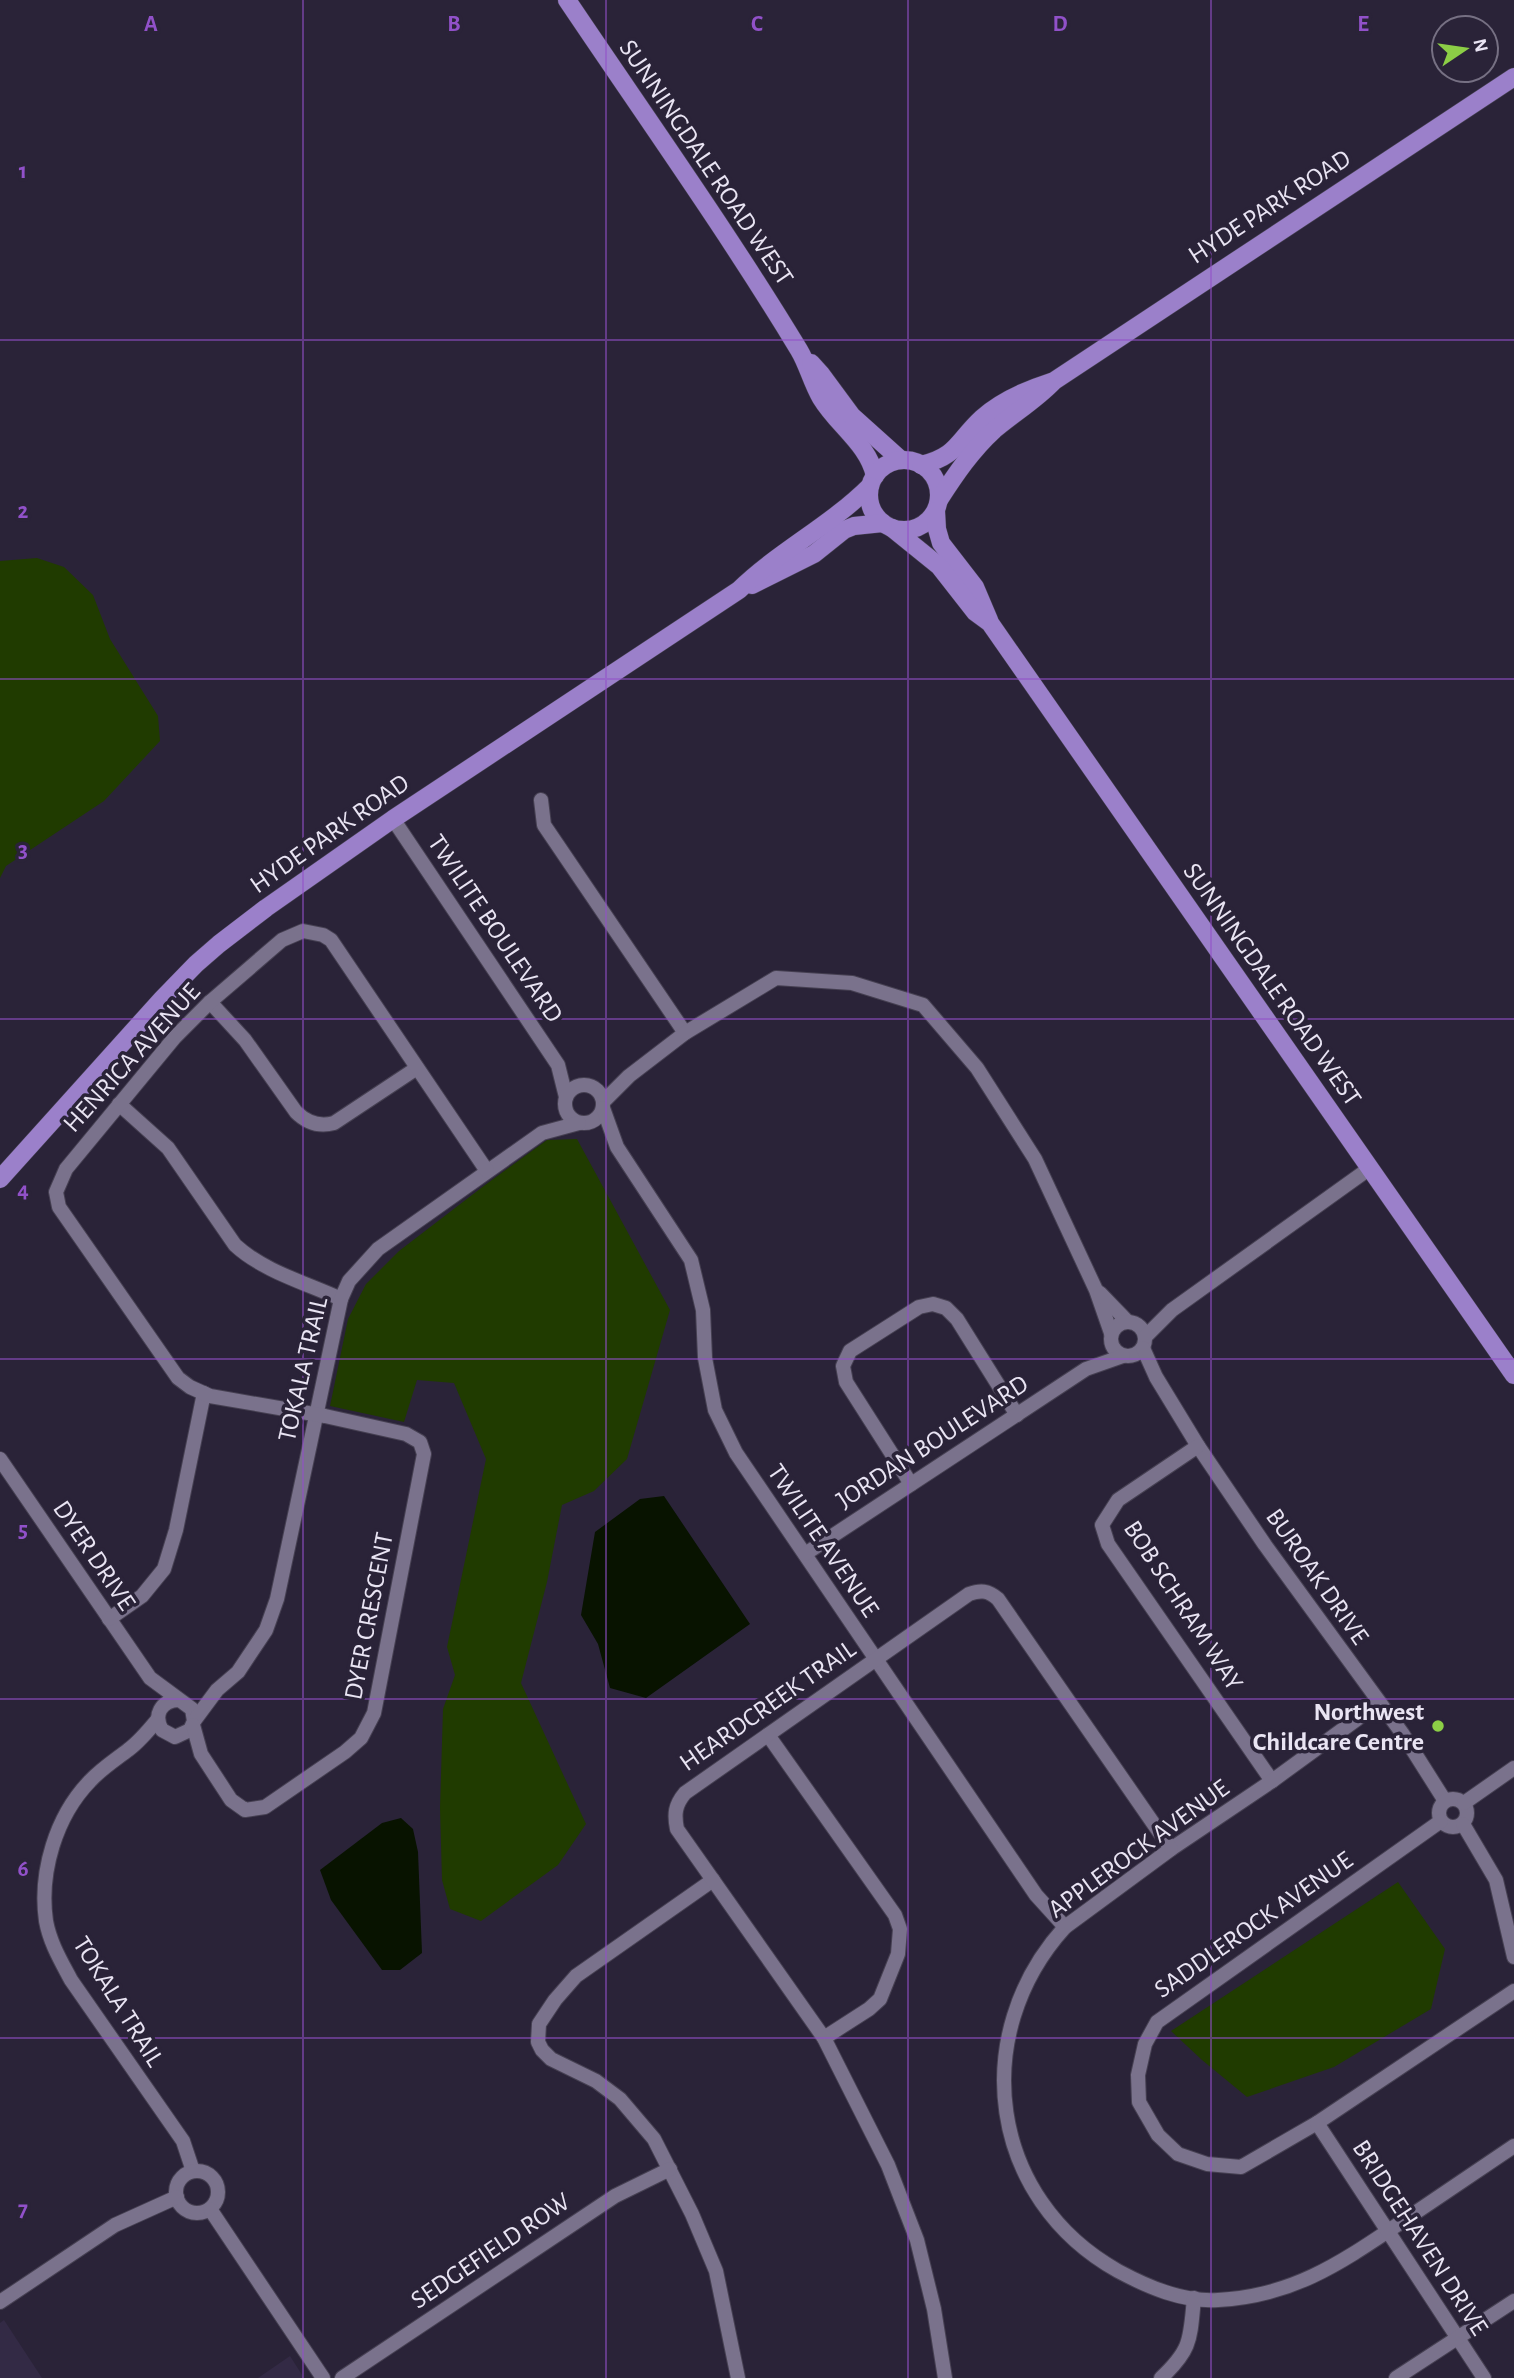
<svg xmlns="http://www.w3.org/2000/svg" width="1514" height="2378" viewBox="0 0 1514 2378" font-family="'Alegreya Sans',sans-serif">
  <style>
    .built { fill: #332a45 }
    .green { fill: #203b00 }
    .water { fill: #081300 }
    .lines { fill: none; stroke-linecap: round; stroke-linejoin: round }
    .minor-casing { stroke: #464052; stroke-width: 16 }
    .major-casing { stroke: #464052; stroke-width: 19 }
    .minor { stroke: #7a728c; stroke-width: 14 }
    .major { stroke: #9b80ca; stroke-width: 18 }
    .grid { fill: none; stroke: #9151c9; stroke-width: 2; stroke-opacity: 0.55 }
    .poi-dot { fill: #8cce46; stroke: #2a2338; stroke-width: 2.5 }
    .labels { text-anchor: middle; stroke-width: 7; stroke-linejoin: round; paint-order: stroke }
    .street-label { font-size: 26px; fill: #e9e4f3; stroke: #2a2338 }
    .poi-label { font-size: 26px; font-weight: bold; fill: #e9e4f3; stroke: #2a2338; text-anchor: end }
    .grid-label { font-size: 23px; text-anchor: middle; font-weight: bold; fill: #9151c9; stroke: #2a2338; stroke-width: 7; stroke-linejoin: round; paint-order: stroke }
  </style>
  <rect width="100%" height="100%" fill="#2a2338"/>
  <g class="built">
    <path d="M4,2320l38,58h-42v-55z"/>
    <path d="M290,2356l14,22h-46z"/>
  </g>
  <g class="green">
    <path d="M37,558l27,9 29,28 17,44 48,77 2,25 -56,60 -98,65 -6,12v-317z"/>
    <path d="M577,1139l93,171 -43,149 -33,32 -32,14 -15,77 -26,101 65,141 -28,41 -77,56 -31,-12 -8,-29 -2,-72 3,-99 12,-34 -8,-28 39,-188 -32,-76 -37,-3 -13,42 -74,-16 18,-87 18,-35 33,-33 86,-66 62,-45z"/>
    <path d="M1398,1882l47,67 -14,60 -97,58 -87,30 -45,-37 -31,-29z"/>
  </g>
  <g class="water">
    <path d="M664,1496l86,128 -104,74 -36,-10 -12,-44 -17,-29 14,-83 45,-33z"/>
    <path d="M401,1818l12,11 5,23 4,101 -22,17h-18l-51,-70 -11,-30 62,-47z"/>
  </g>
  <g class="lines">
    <defs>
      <g id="minor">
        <path d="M541,800l3,25 141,208"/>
        <path d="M393,819l165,246 8,32"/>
        <path d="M210,1002l35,38 51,72c11,11 23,15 38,11l83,-55"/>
        <circle cx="584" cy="1104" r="19"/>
        <path d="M604,1101l25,-25 56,-43 91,-55 76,5 71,22 54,63 58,91 61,131 15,43"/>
        <path d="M119,1104l49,44 67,97c28,26 71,38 106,54"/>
        <path d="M603,1108l14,39 74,113 12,50 2,48 10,52 21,43 300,442 29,32"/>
        <path d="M1100,1293l28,29"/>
        <circle cx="1128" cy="1339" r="17"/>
        <path d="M1145,1337l27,-27 198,-142"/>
        <path d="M1143,1348l13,29 42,69 67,99 137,188 43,68"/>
        <path d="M1198,1446l-80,54 -16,25 6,19 164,237"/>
        <path d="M0,1459l150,219 42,31 2,12 -4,9 -15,7 -13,-7c-9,-15 -1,-29 16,-30"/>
        <path d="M911,1484l-65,-102 -3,-16 7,-15 69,-44 14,-3 13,4 11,11 60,96"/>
        <path d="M805,1554l281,-185 37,-13"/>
        <path d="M109,1619l33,-23 22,-27 12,-39 28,-137"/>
        <path d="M1379,1703l-107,78 -101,68 -106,78c-98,108 -76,272 53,344 30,16 64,31 100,29 79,-4 128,-41 191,-83 35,-24 70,-47 105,-71"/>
        <path d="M158,1719c-9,11 -19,23 -30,31 -13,10 -27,19 -38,31 -34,35 -51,91 -44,140 4,22 15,40 25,59l112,161 10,30"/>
        <path d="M194,1721l23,-31 21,-18 28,-42 11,-31 64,-300 8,-18 29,-32 164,-116 37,-10"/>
        <path d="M193,1725l8,29 30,46 14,10 20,-3 80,-55 16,-14 13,-25 50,-259 -4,-12 -14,-8 -81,-18 -115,-20 -20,-9 -12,-9 -119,-171 -3,-15 10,-23 109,-132 35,-35 72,-62 21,-9 20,4 8,5 156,231"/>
        <path d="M768,1735l108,153 19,27 5,14 -2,25 -18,45 -11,10 -45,29"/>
        <circle cx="1453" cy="1813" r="14"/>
        <path d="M1464,1803l50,-35"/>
        <path d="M1441,1821l-284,201 -12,22 -7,31 1,27 19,33 20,19 29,10 34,3 76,-44 197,-132"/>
        <path d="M1463,1824l33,56 18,77"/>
        <path d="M713,1880l-137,96 -21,24 -16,24 -1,18 4,8 9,9 45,22 24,18 34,40 38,75 24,57 22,107"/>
        <path d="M1317,2123l167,255"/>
        <circle cx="197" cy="2192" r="21"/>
        <path d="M210,2209l113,169"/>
        <path d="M0,2302l115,-77 62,-28"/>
        <path d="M342,2378l273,-182 55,-27"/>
        <path d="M945,2378l-11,-69 -17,-69 -29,-75 -64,-127 -147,-209c-3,-15 -2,-24 8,-36l284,-199c11,-4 19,-4 29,5l173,250"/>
        <path d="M1161,2378c31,-29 29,-39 33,-80"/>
        <path d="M1396,2378l118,-77"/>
      </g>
      <g id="major">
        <path d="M567,0c78,116 160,231 232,350 9,15 13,33 22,48 17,28 47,46 54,78"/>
        <path d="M811,363l10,11 31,42 49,44"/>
        <circle cx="904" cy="495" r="35"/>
        <path d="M921,465c37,-9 36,-24 61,-47 20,-18 44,-28 69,-36"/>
        <path d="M939,500c16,-25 33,-50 55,-70 20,-17 42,-30 60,-49l460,-304"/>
        <path d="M936,511l1,18 4,14 34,44 14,33"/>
        <path d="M892,528l47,38 36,46 15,11 524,752"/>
        <path d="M752,585l62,-31 30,-24 10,-4 29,-3"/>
        <path d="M0,1179l162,-180 34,-35 23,-20 47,-36 127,-89 346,-229c40,-39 91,-64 131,-104"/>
      </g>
    </defs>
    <use href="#minor" class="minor-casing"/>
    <use href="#major" class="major-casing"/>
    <use href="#minor" class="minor"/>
    <use href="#major" class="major"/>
  </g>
  <path class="grid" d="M303,0v2378M606,0v2378M908,0v2378M1211,0v2378M0,340h1514M0,679h1514M0,1019h1514M0,1359h1514M0,1699h1514M0,2038h1514"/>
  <circle class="poi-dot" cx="1438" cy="1726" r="7"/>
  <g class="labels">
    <g class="street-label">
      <text transform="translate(707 162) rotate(56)" y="9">SUNNINGDALE ROAD WEST</text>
      <text transform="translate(1269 206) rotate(-33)" y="9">HYDE PARK ROAD</text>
      <text transform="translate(329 833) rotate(-35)" y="9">HYDE PARK ROAD</text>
      <text transform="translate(496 928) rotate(56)" y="9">TWILITE BOULEVARD</text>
      <text transform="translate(1273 984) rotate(55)" y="9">SUNNINGDALE ROAD WEST</text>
      <text transform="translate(131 1057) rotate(-48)" y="9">HENRICA AVENUE</text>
      <text transform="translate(302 1369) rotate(-77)" y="9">TOKALA TRAIL</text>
      <text transform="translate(932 1441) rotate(-33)" y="9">JORDAN BOULEVARD</text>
      <text transform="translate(824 1540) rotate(56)" y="9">TWILITE AVENUE</text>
      <text transform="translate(95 1555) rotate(56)" y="9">DYER DRIVE</text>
      <text transform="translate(1318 1576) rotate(55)" y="9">BUROAK DRIVE</text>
      <text transform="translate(1184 1605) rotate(57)" y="9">BOB SCHRAM WAY</text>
      <text transform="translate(368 1616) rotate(-79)" y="9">DYER CRESCENT</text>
      <text transform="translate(767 1705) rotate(-35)" y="9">HEARDCREEK TRAIL</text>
      <text transform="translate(1138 1848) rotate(-36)" y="9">APPLEROCK AVENUE</text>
      <text transform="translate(1253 1924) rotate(-35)" y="9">SADDLEROCK AVENUE</text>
      <text transform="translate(119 2001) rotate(58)" y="9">TOKALA TRAIL</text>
      <text transform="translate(1421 2237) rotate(57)" y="9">BRIDGEHAVEN DRIVE</text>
      <text transform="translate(490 2250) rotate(-34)" y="9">SEDGEFIELD ROW</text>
    </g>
    <g class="poi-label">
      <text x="1424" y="1720">Northwest<tspan x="1424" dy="30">Childcare Centre</tspan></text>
    </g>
  </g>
  <g class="grid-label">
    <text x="151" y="31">A</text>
    <text x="454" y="31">B</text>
    <text x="757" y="31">C</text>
    <text x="1060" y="31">D</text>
    <text x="1363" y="31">E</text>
    <text x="23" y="178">1</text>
    <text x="23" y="518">2</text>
    <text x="23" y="857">3</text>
    <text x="23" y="1197">4</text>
    <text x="23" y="1537">5</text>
    <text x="23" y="1876">6</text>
    <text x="23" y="2216">7</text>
  </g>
  <g transform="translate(1465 49) rotate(77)"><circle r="33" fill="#2a2338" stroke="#767083" stroke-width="2"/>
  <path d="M0-5L12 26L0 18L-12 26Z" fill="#8cce46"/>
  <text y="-10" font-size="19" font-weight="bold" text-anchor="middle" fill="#e9e4f3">N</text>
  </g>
</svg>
